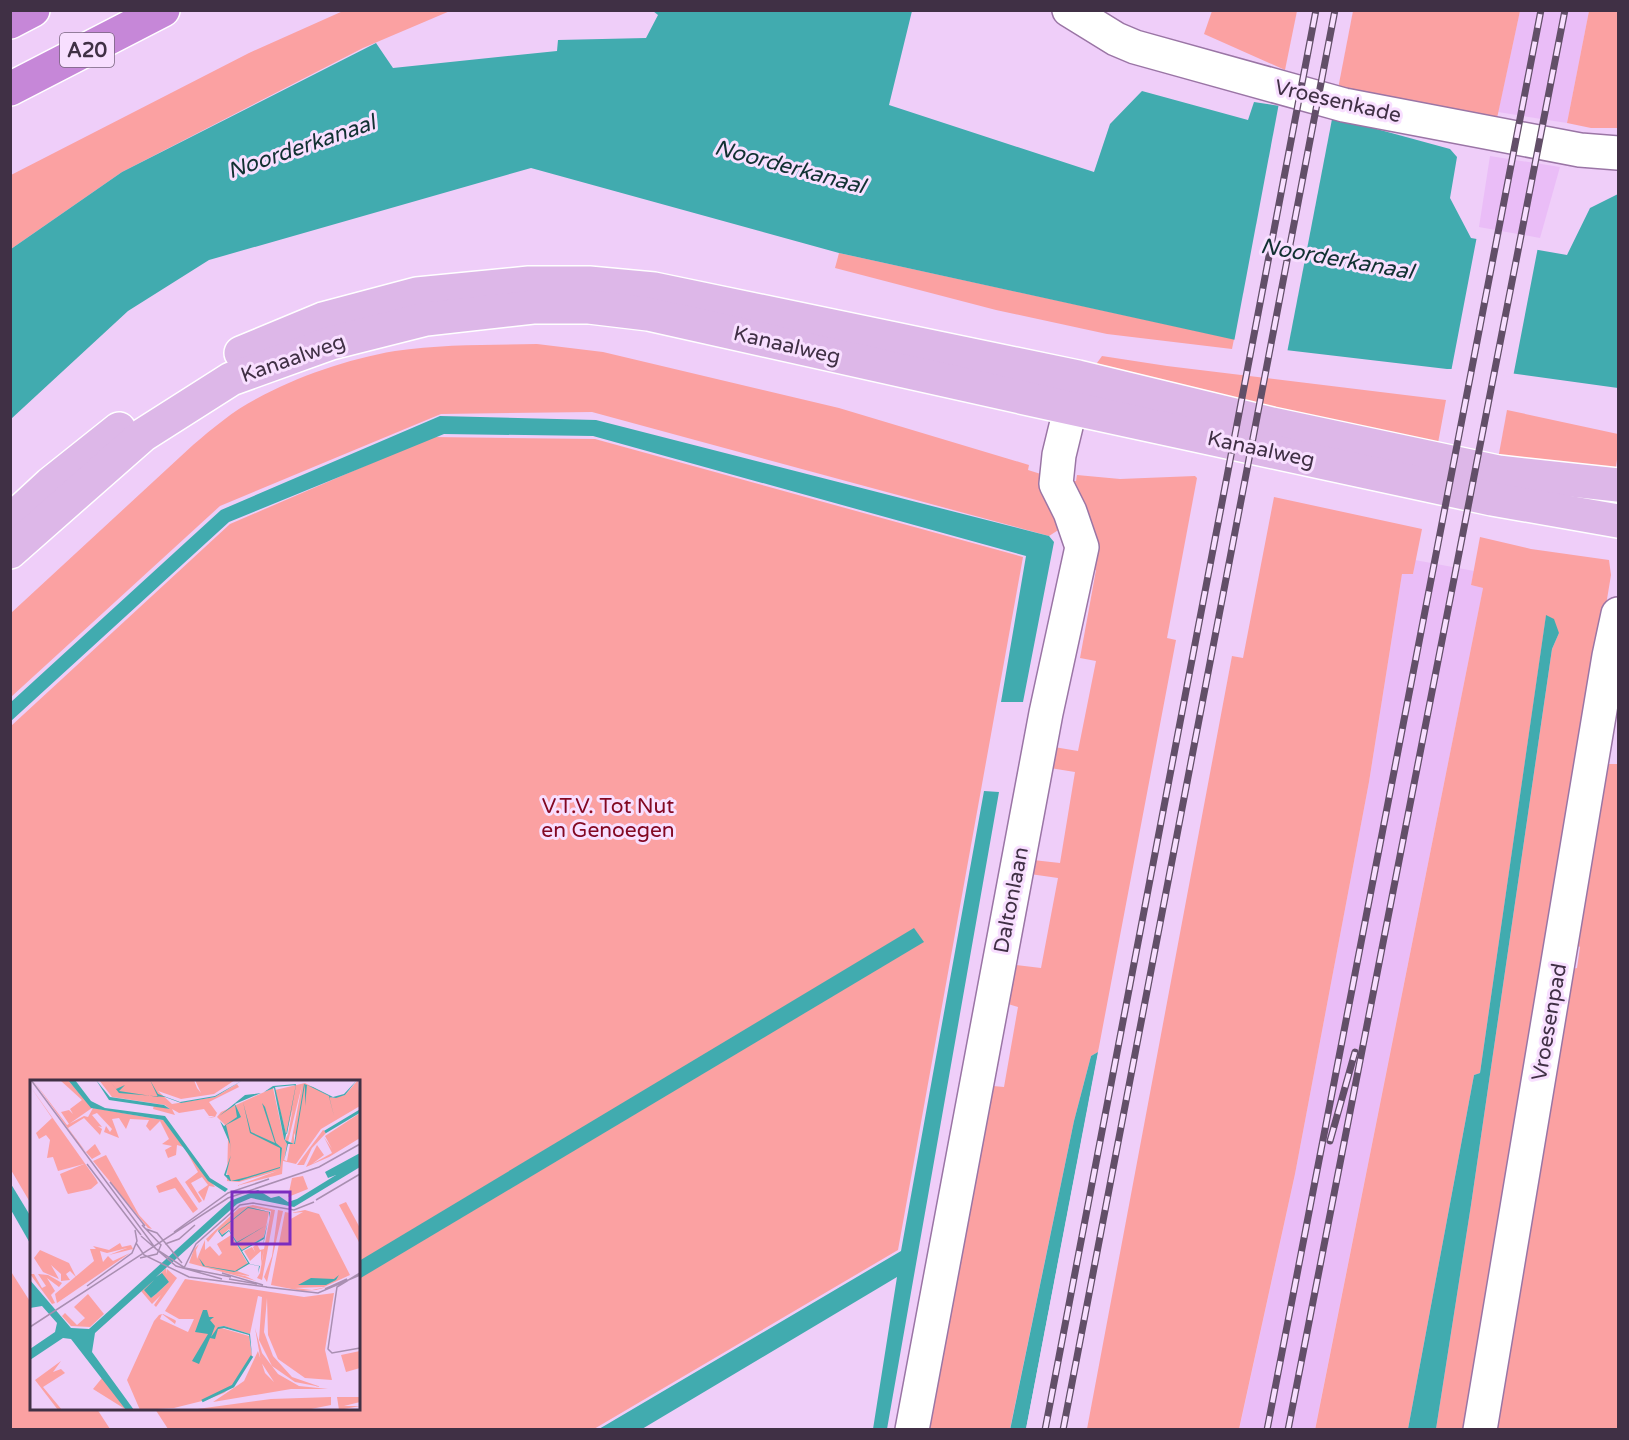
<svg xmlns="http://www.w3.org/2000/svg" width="1629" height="1440" viewBox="0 0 1629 1440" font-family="'Varela Round',sans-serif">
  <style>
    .built { fill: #eabdf7 }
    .green { fill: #fba1a2 }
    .water { fill: #41abaf }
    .pier { fill: #efcef9 }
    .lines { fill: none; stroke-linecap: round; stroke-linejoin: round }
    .minor-casing { stroke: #9a75a5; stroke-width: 36 }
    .major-casing { stroke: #fff; stroke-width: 36 }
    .highway-casing { stroke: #fff; stroke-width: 36 }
    .minor { stroke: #fff; stroke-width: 33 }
    .major { stroke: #ddb7e8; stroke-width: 33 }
    .highway { stroke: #c687d8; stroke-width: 33 }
    .rail-casing { stroke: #624f68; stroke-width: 7 }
    .rail { stroke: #f8dfff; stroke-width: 4.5; stroke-dasharray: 14; stroke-linecap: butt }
    .labels { text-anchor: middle; stroke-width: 6; stroke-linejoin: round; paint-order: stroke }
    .shield { fill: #f8dfff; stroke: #77647d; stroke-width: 1.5 }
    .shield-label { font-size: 20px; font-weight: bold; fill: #403045 }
    .street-label { font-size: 21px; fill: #403045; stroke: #f8dfff }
    .park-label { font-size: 21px; fill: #830823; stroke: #f8dfff }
    .water-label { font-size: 22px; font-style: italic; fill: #113132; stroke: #f8dfff }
    .inset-river { fill: none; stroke: #41abaf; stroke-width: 3 }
    .inset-road { fill: none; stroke: #a98fb1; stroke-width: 1.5 }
    .view { fill: #7b2cbf; fill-opacity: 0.15; stroke: #7b2cbf; stroke-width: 3 }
    .inset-edge { fill: none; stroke: #403045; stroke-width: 3 }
  </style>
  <rect width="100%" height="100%" fill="#efcef9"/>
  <g class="built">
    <path d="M1520,11h69l-22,112 -69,-11z"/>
    <path d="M1490,156l70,11 -20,71 -61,-11z"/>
    <path d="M1415,560l59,11 -3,14 12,3 -168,841 -76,1 56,-256 74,-392 33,-208h11z"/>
  </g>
  <g class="green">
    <path d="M343,11h107l-87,37 -241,124 -111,77v-74l238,-122z"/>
    <path d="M1212,11h85l-12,59 -81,-36z"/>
    <path d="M1353,11h167l-24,112 -159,-29z"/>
    <path d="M1589,11h29v117h-27l-24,-5z"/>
    <path d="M839,253l395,86 -2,10 -125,-15 -111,-24 -161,-42z"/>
    <path d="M537,344l66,8 236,56 190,57 -1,5 16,5 19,52 -14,9 -457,-124 -151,2 -221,92 -209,191v-84l182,-168c20,-17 40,-34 63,-46 42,-23 92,-40 139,-48 46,-7 95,-6 142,-7z"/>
    <path d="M1102,356l65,10 279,34 -8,43 -346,-73z"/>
    <path d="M1507,410l111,24v19l-3,20 -117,-14z"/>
    <path d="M432,437l163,2 428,118 -125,693 -304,179h-426l-13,-20 203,-1v-326h-326l-1,122 -20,-34v-444l219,-202z"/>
    <path d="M1077,475l43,4 75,-3 2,2 -30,160 9,2 -78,412 -7,4 -17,65 -64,308 -82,1 65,-344 11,1 14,-80 -10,-3 7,-39 26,3 17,-90 -28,-4 3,-14 27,3 15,-91 -25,-4 4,-21 24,4 18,-90 -16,-3 16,-88 -9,-1 -16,-88h5z"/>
    <path d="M1274,497l148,32 -9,45h-11l-33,208 -74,392 -56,255h-152l145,-773 11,2z"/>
    <path d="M1480,537l51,12 78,11 2,15 -141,854h-34l35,-224 81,-556 7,-16 -13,-17 -66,457 -6,2 -66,354 -93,1 168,-842 -12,-3z"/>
    <path d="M1600,764h18v665l-123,1 77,-461 5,-1 3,-21 -3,-2z"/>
    <path d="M10,1270l21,33 1,105 65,1 13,20h-99z"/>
  </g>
  <g class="water">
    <path d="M653,11h259l-23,94 205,67 16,-48 32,-33 106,29 6,-18 53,8 143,39 7,8 -7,41 21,40 96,17 23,-47 28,-14v194l-138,-19h-33l-170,-20 -438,-96 -308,-85 -322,92 -81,51 -117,108v-170l111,-77 254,-129 17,25 164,-17 1,-11 88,-2 12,-23z"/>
    <path d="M440,416l156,4 453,116 5,6 -31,160h-22l25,-146 -433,-120 -149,-2 -215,88 -218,199v-19l210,-192z"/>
    <path d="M1546,615l8,4 5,14 -7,16 -81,556 -35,224h-28l66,-354 6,-2z"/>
    <path d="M984,791l15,1 -112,637h-14l24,-152 -255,152h-43l302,-178z"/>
    <path d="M914,928l10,14 -565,337v-18z"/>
    <path d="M1098,1052l-72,377 -16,1 64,-309 17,-65z"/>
    <path d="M11,1184l20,33v28l-20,-35z"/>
  </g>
  <g class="pier">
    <path d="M1279,103l54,11 -46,239 -53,-11z"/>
    <path d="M1477,236l61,11 -25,130 -33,-5h-29z"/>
    <path d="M1099,1049l2,4 -72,377 -3,-1z"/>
  </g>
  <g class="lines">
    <defs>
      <g id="minor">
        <path d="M1069,10l47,29 19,8 209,58 236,45 38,3"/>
        <path d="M912,1430l134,-717 36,-166 -12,-35 -14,-28 3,-29 18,-74"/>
        <path d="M1480,1430l129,-774 9,-42"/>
      </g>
      <g id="major">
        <path d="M241,353l82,-34 94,-25 112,-11h60l65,6 424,88 194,47 226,48 120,13"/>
        <path d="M10,521l40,-37 69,-55"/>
        <path d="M10,552l133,-117 88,-56 100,-36 95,-24 107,-12h56l59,7 422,94 422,91 126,22"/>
      </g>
      <g id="highway">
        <path d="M10,22l23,-12"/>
        <path d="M10,89l153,-79"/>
      </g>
    </defs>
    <use href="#minor" class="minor-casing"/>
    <use href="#major" class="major-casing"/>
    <use href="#highway" class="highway-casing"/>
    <use href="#minor" class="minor"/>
    <use href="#major" class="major"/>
    <use href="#highway" class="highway"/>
    <defs>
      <g id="rail">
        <path d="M1330,1141l25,-89"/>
        <path d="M1045,1430l271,-1420"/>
        <path d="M1063,1430l272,-1420"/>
        <path d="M1267,1430l274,-1420"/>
        <path d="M1288,1430l277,-1420"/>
      </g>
    </defs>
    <use href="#rail" class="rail-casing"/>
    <use href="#rail" class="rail"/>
  </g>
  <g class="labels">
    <rect class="shield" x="60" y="33" width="54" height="34" rx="4.5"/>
    <g class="shield-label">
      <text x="87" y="57">A20</text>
    </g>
    <g class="street-label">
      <text transform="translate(1338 101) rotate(13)" y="7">Vroesenkade</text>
      <text transform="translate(787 345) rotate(13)" y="7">Kanaalweg</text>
      <text transform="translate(293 358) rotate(-19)" y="7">Kanaalweg</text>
      <text transform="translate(1261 449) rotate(12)" y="7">Kanaalweg</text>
      <text transform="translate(1011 900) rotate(-79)" y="7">Daltonlaan</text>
      <text transform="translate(1549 1022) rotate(-80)" y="7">Vroesenpad</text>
    </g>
    <g class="park-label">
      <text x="608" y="813">V.T.V. Tot Nut<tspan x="608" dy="24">en Genoegen</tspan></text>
    </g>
    <g class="water-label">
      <text transform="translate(301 146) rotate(-19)" y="8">Noorderkanaal</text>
      <text transform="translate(790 166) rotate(15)" y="8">Noorderkanaal</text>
      <text transform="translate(1337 258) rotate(10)" y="8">Noorderkanaal</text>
    </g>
  </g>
  <g transform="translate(30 1080)">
    <rect width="330" height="330" fill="#efcef9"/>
    <path d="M3,0l34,45 17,-9 4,1 5,-9 70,12 52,67 -6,-1 -5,15 -6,-9 10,-7 -6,-8 -11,6 11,18 -3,2 -14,-21 13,-10 -14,-25 -7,-2 -1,10 -8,3 -3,-8 7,-4 -10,-2 7,-5 -9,-18 -10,10 -4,-5 3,-6 -19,-1 -4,10 -7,-11 -7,1 7,19 -15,-6 2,-6 4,6 2,-3 -15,-16 -5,2 10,12 -4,-1 4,3 -2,6 -16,-17 -16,10 18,24 9,-8 6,10 -9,5 -13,-15zM38,0l24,28 -23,16 -8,-12 8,-2 4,4 -3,-5 12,-9 -21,-19zM69,0h95l3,8 4,5 -6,-13h40l-21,14 -33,5 -23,-8 14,13 43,-7 22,-13 2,3 -30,15 8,11 -2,4 -7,1 7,-2h-6l-5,-7 -25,4 -7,-4 3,6 -22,-6 1,-4 16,4 -5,-4 -53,-8zM328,0l2,26 -39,23 -25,35 -13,-3 -1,13 -46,12 41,-15 -38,11 -12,-1 1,-42 -3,-14 -8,-8 4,-5 52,-24 11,51 3,5 -3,16 3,1 3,-17h5l1,-7 -2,-4v11l-3,-1 11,-58 -14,57 -3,-2 3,-6 5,-26 -7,26 -11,-44 30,-7 28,15 12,-3zM0,6l66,93 2,4 -7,6 -23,5 -2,-4 -6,-16 24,-10 -26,7 -5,-14 -6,1 3,-18 -4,-5 -7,4 -3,-6 16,-15zM330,33v25l-31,19 -23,10 11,-22 7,10 -12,9 20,-11 -8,-16 8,12 -7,-13zM293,50l4,2 -15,16 -8,17h-7zM76,75l33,60 13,14 -4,-1 -55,-67zM273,96l5,13 -20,8 4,-19zM146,97l22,32 -5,4 -18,-25 -16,5 -3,-7zM316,122l14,26v16l-21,-39zM223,125l22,5 -13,70 -5,-2 3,-5 4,-24 -3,15v-13l-11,10 -6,-10 8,-4 3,5 -2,-5 4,-3 3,6 4,-1 7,-38 -21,-4 19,5 -5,25 -22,13 -13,-21 -7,6 -4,-5 -10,12 -2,-3 33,-31zM248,130l5,1 -16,71 -3,-5 8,-21zM275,130l14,4 31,61 -26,12 -29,1 17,2 19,-4 -15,4 -14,1 -31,-6 14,-73 5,1 -1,7 14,-8 -12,1zM201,155l17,29 -11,7 14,5 -16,-2 10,2 11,5 -67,-18 5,-14 5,-5 -3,6 1,9 8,-19v10l5,-4 9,10 3,-3 -5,-9zM90,163l2,4 9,-2 2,4 -24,6 18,-7 -20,5 -7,-2 3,11 5,-6 5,5 17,-8 -73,50 -2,-9 39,-33 -4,-12h6l-3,-3 16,4zM10,170l29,13 7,14 -6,-6 -4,3 4,6 -9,1v-7l-10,-9 8,14 -16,-7 -9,-14zM136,188l1,6v-5l10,9 -21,29 -2,-2 7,-10 -9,9 -11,-13 13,-11 -3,18 5,-4 13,-12 -14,-3zM0,194h4l8,14 4,-2 -8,-12 10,1 14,8 -3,4 -12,-9 8,13 -4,4 4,8 -3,1zM155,199l119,18 30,-4 -9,57 7,30 -27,-2 -27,-19 -10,-24 -1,-37 -3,34 9,24 19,21 29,10 -26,-5 -23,-16 -13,-26 3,-43 -4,-1 -8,38 -26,-8 -6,1 31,9 3,20 -16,27 -12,10 -18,7 -32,8 -34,2 -13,-30 27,-59 5,-6 3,-1h1l12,6 1,1 -1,3 -13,-10 -2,5 28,13 6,-13h-15l-14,-8zM58,214l16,20 -14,13 -19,-1 -9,-10 3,-3 12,12 8,-7 -11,-11zM225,248l7,25 16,21 21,12 29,3h-37l-78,13 31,-21 14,-30 7,22 9,9 -13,-20zM330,271v17l-14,4 -5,-17zM31,281l-8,11 8,-3 4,4 -22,14 19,23h-4l-23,-30zM72,298l21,27 2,4 -32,-20zM301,317v8l-25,5h-116l81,-11zM307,317h23v5l-16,4h16l-21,4z" fill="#fba1a2"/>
    <path d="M38,0h7l16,21 14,7 60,8 45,62 18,11 -3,3 -17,-11 -45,-61 -72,-12zM66,0l14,17 54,8 6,4 -61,-9zM79,0l7,9 9,-4 -6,6 39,6 -8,-17 8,14 22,8 35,-6 28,-16 -28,17 -34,6 -16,-6 -46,-4zM327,0l-12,15 -9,3 -7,-1 5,19 -5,-20 -22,-11 -2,21v-22l-10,60h-7l-4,17 3,-17 -3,-5 -10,-51 -10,4 9,-6 23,-2 -11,56 9,4 10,-60 9,3 20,10 11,-3zM266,5l-9,49h-1l-11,-47zM231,13l-26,11 6,13 -15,8 4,17 1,13 -5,20h3l2,6 16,-4 -14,-51 14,51 10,-3 23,-7v-19l-30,-15 -7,-31 8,30 24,11 -13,-40 3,4 11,36 6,5 -2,20 -41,13h-9l-6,-6 7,-20 -1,-11 -10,-23 4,5 13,-9 -2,-12 -16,11 26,-21zM330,73v14l-66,40 -43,-9 -14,6 -81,73 6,-4 7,9 -13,12 -5,4 -7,-8 10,-10 -59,53 -3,19 42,58h-8l-55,-71 -8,-1 -33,22v-11l25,-17 2,-9 -15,-17 -12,2v-28l41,48 18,1 141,-128 28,-11 13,8 8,-2 9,6 9,-3 39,-24 -8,3 -3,-6zM218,127l5,1 17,4 -1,6v-6l-21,-4 -29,23 3,4 7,-5 8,12 28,-16 -28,17 5,7 22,-13 4,-16 -5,25 1,-7 -22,12 8,13 10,2 -2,7 1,-7 -10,-2 -12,7 -3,1 -31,-6 -4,-8 11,-11 -11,11 6,8 30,5 13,-8 -19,-32 -7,6 -4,-6zM309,195l-3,5 -10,5h-28l13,-7 23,1zM173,230h4l2,7h5l-4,3 5,6 -4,11 7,-10 6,-1 26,8 2,22 -3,-21 -25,-7 -6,1 -3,10 -5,-1 -11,26 -7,-3 16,-27 -13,-2z" fill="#41abaf" fill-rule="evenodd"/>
    <path class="inset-river" d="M295,52l35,-21M172,321l31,-15 19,-30"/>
    <path class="inset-road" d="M1,0l125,169 29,19 46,9M57,84l54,71M80,102l35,44M286,120l44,-26M116,149l11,4 25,30M144,152l54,-39 41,-14M111,156l35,30 46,13M106,163l8,12 45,22 78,10M135,164l14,-5 16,-14M110,178l17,-4 4,-9 -19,-20M154,188l12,-24 44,-39 13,-2 41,7 20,-8M192,193l41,12M330,193l-23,14 -9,62 4,4 28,-5M199,199l28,5M57,206l45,-33 5,-12 -2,-11M235,207l53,6 42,-18M295,209l22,-10M0,247l198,-129 91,-31 41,-23"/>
    <path class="view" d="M202,112h58v52h-58z"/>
    <rect width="330" height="330" class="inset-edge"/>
  </g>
  <rect width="1629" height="1440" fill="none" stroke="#403045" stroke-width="24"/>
</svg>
